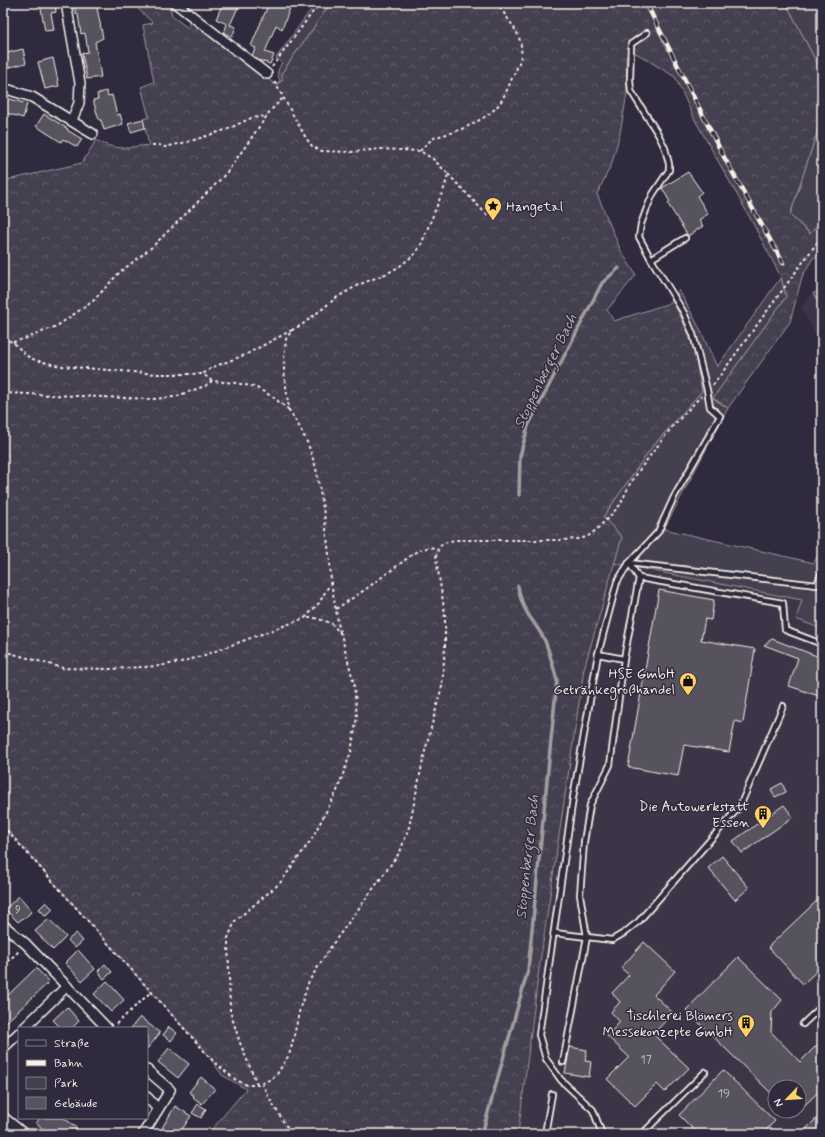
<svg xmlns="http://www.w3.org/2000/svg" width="825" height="1137" viewBox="0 0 825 1137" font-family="Mynerve,sans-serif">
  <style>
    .built { fill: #3b3647; fill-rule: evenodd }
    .green { fill: #454050; stroke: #9c989c }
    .forest { fill: url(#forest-crowns); stroke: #9c989c }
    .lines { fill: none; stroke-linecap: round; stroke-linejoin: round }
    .stream { stroke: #a19ea0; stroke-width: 3.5 }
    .building { fill: #56525f; stroke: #f4f1e8 }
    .service-casing { stroke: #f4f1e8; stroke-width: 8 }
    .minor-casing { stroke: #f4f1e8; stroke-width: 12 }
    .path { stroke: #f4f1e8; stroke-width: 2; stroke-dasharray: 3 3; stroke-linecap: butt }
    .service { stroke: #2f2a3d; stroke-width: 4.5 }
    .minor { stroke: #2f2a3d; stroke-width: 9 }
    .rail-casing { stroke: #f4f1e8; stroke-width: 4.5 }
    .rail { stroke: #2f2a3d; stroke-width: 3; stroke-dasharray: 9; stroke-linecap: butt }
    .labels { text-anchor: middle; stroke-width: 3; stroke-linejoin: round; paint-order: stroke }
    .number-label { font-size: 12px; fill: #ccc9c6 }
    .poi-label { font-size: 14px; fill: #f4f1e8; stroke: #2f2a3d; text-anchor: end }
    .water-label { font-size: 15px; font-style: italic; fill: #b6b2b2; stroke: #2f2a3d }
  </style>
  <defs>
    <pattern id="forest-crowns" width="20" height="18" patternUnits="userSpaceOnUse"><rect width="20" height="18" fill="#454050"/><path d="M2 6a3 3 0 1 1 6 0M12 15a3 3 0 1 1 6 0" fill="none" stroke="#605c69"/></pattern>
  </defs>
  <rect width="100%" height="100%" fill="#2f2a3d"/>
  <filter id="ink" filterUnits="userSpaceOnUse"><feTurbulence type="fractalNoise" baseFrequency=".025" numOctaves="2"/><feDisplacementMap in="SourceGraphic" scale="8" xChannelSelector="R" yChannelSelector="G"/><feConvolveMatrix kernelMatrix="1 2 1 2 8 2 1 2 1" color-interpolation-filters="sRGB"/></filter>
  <g filter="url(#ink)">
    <g class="built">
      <path d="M813,293l9,16v37l-21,-38z"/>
      <path d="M613,563l189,37 -6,19 26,10v505h-303l20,-165 45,-300zM775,1087h24v24h-24z"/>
    </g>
    <g class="green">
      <path d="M314,3h17l-50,71 2,6 -7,5 4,-5c-4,-7 -2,-11 2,-17l-6,-5 36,-50z"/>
      <path d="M786,3h36v70z"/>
      <path d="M822,117v102l-11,15 -21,-19z"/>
      <path d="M781,277l5,20 -73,101 15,10 -64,121 150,34 8,-17v83l-26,-10 6,-19 -189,-37 9,-26 -19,-20 49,-70 50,-56 -9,-45 -6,-16 -14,-28 6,-12 21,39 17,38z"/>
      <path d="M822,291v18l-9,-16z"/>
    </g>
    <path class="forest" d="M132,3h37l1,1 2,12 17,13v-11l87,67 7,-5 -2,-6 50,-71h455l36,70v44l-32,98 20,19 12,-15v35l-9,4 -11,19 -12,45 -62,86 -15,-10 73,-101 -5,-20 -32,-61 -54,-96 -20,-43 -39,-24 -10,4 1,37 -7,39 -8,30 -15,31 24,57 15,24 -29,35 7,11 59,-19 14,28 6,16 9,45 -50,56 -49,70 19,20 -38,132 -45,300 -21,165h-310l38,-45 -24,-14 -20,-28 -53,-57 -146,-165v-644l79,-18 14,-23c13,7 19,8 34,8l1,-1 18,-2 -6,-26 6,-2 -8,-30 13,-5 -11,-57 10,-2z"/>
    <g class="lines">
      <g class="stream">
        <path d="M519,495l1,-39 8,-30 74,-143 17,-15"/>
        <path d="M482,1134l46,-164 29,-290c-4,-13 -7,-27 -12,-39 -11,-22 -23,-28 -27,-55"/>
      </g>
    </g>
    <g class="building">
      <path d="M40,3h15l1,9 -5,1 3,17 -9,1z"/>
      <path d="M74,3h22l7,35 -8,4 6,35 -14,2 -5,-26 6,-1 -3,-19 -4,1 -3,-20h-2z"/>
      <path d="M223,3h17l-10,22 6,2 -4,10 -8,-4 3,-9 -11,-5z"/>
      <path d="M269,3h23l-10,26 -6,-4 -11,27 9,3 -4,9 -12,-4 -6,-5 4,-7 -5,-2z"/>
      <path d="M23,49l3,14 -23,6v-15z"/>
      <path d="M53,58l6,28 -14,3 -7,-27z"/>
      <path d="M106,91l2,5 4,-1 5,20 3,-1 3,10 -19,6 -3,-10h-2l-6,-20 5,-1 -1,-5z"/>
      <path d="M3,97l24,7 -4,14 -20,-6z"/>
      <path d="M44,114l24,15 -1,1 15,9 -5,8 -14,-8 -2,3 -25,-16z"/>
      <path d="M143,119l2,9 -14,4 -3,-9z"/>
      <path d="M688,172l14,20 -5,4 11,18 -9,6 4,6 -15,10 -20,-32 2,-2 -8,-14z"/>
      <path d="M659,590l55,10 -3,20 -6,-1 -4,21 54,9 -12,74 -8,-2 -6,31 -45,-7 -6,31 -50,-9z"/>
      <path d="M772,639l50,19v39l-33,-11 9,-28 -34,-13z"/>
      <path d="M782,783l4,9 -11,5 -4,-8z"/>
      <path d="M784,805l9,12 -51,36 -9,-12z"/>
      <path d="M722,856l27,32 -14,12 -27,-32z"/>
      <path d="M19,896l13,15 -8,8 -1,-1 -5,4 -13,-13z"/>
      <path d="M822,896v70l-19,18 -35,-37z"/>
      <path d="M46,902l7,7 -7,7 -7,-7z"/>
      <path d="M49,919l17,18 -13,13 -18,-19z"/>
      <path d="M76,933l7,8 -8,7 -7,-8z"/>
      <path d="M644,942l31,29 -21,24 19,18 -20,21 36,34 -24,24 -8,-8 -22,22 -28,-27 22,-22 -22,-21 13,-14 -9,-10 9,-10 -8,-9 17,-18 -8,-7z"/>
      <path d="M78,950l17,19 -13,12 -17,-18z"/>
      <path d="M738,957l44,43 -10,12 -1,20 29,30 17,-17 5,5v38l-23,23v-24h-24v10l-89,-87z"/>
      <path d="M105,964l7,8 -8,7 -6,-8z"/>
      <path d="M36,968l13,14 -46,43v-25z"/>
      <path d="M107,981l17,19 -13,12 -17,-18z"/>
      <path d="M67,1007l12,14 -7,7h-11l-8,-8z"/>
      <path d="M140,1017l20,16 -13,16v-21h-16z"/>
      <path d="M169,1027l8,6 -6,8 -8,-6z"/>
      <path d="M570,1047l17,3 -2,11 6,1 -2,15 -24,-4z"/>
      <path d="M169,1048l20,16 -11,14 -20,-16z"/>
      <path d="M723,1070l52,51 -13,13h-64l-19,-19z"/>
      <path d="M201,1077l14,12 -13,15 -9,-7 1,-1 -5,-4z"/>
      <path d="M198,1104l8,5 -5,9 -9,-5z"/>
      <path d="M175,1106l16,10 -12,18h-7l-10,-6z"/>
      <path d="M822,1113v21h-21z"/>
      <path d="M40,1118h24l13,10 -5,6h-17l-5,-4 -2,3 -12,-10z"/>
    </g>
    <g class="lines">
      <defs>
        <g id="service">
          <path d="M651,259l34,-21"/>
          <path d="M629,563l188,22 5,-13"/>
          <path d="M639,578l144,25 2,27 37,14"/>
          <path d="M598,654l26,5"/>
          <path d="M554,933l58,7 12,-7 15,-12 101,-115 43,-100"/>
          <path d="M803,1024l19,-18"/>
          <path d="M563,1062l24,-125 -7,-42 4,-53 6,-37 20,-40 14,-106 15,-81 -10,-15"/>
          <path d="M545,1134l7,-40"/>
          <path d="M602,1134l-9,-24 -32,-30 -15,-21 -7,-24 34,-237 25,-144 19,-72 12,-19 29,-31 16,-35 46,-81 -10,-9 -3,-17 -14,-56 -9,-21 -33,-54 -12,-22 2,-13 6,-16 6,-14 16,-24v-6l-4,-16 -7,-14 -27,-43 -1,-11 1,-36 16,-11"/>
          <path d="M642,1134l63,-62"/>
        </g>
        <g id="minor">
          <path d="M66,3l14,80 -1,20 -7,17"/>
          <path d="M175,3l92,71"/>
          <path d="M3,88l29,9 61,37"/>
          <path d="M3,925l23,19 81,84"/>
          <path d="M24,1028l43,-42"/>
          <path d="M3,1048l16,-15"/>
          <path d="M147,1097l11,12"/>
          <path d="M3,1117l21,17"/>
          <path d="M143,1134l27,-44 -23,-20"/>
        </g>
      </defs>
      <use href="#service" class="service-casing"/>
      <use href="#minor" class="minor-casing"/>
      <g class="path">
        <path d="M272,67l43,-58 3,-6"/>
        <path d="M152,145h7l6,2 26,-6 37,-12 23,-11 16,-2"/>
        <path d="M420,151c4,-5 10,-11 16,-14 6,-2 12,-3 18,-5 15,-6 36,-15 46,-29 5,-8 9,-17 12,-25 5,-10 11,-21 9,-32 -2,-17 -16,-28 -23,-43"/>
        <path d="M448,174l39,41"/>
        <path d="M3,339l10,3 14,14 8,4 25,6 96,8h47"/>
        <path d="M13,342l14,-4 30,-12 36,-25 26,-28 33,-26 65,-64 11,-12 43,-61 12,-12"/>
        <path d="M212,381l-9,-7 10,-7 32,-12 47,-25"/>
        <path d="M713,385l109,-149"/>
        <path d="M3,393l150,6 21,-2 31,-11 7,-5 24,2 19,4 18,10 16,13"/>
        <path d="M331,582l9,51"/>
        <path d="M336,609l30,-20 51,-38 13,-4 7,2"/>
        <path d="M3,651l60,17 47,1 49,-3 22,-4 21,-6 103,-38"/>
        <path d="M3,826l211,236 22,18 11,5h11l13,-6 6,-5 12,-19 3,-10 8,-37 9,-27 23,-36 68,-93 9,-25 16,-76 17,-65 3,-39v-33l-9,-56c2,-14 6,-15 19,-18h108l15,-1 9,-2 9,-7 15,-15 9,-10 10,-21 10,-15 32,-42 29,-31"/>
        <path d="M3,966l17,-16"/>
        <path d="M116,1024l36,-33"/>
        <path d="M262,1083l6,13 23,38"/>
        <path d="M257,1084l-17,-41 -10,-32 -2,-73 7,-17 45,-38 31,-43 26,-49 14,-39 6,-35 -3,-33 -13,-50 -10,-11 -16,-5h-10l14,-15 12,-21 -1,-19 -5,-43 -9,-52 -8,-24 -9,-18 -10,-16 -5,-39v-12l2,-20 6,-9 11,-6 33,-26 22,-13 30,-12 12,-7 15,-12 6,-9 24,-59 3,-12 -15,-15 -13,-8 -39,-2 -30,3 -30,-1 -9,-5 -6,-8 -32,-57"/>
      </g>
      <use href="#service" class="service"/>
      <use href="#minor" class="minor"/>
      <defs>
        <path id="rail" d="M646,3l78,154 59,106"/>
      </defs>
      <use href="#rail" class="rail-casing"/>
      <use href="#rail" class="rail"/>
    </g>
  </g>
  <defs>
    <symbol id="sight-pin" viewBox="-11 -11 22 30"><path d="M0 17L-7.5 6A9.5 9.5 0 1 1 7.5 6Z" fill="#ffd166" stroke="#2f2a3d"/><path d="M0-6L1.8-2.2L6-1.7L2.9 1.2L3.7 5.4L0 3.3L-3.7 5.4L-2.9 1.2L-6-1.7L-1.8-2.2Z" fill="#111"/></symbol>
    <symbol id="shop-pin" viewBox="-11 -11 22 30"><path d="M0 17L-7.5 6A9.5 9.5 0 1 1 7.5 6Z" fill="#ffd166" stroke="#2f2a3d"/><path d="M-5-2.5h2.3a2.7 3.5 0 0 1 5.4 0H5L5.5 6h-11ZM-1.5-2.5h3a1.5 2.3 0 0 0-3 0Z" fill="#111"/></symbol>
    <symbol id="building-pin" viewBox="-11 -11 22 30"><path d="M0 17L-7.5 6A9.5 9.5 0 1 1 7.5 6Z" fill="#ffd166" stroke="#2f2a3d"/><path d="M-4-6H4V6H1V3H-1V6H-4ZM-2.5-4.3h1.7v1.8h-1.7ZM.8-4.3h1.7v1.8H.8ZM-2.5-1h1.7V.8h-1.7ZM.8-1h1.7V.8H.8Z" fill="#111"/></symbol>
  </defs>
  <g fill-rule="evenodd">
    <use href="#sight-pin" x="483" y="196" width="20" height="27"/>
    <use href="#shop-pin" x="678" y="671" width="20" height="27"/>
    <use href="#building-pin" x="753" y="804" width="20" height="27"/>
    <use href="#building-pin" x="736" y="1013" width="20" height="27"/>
  </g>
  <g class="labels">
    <g class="number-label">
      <text x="18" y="913">9</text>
      <text x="646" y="1063">17</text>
      <text x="724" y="1097">19</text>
    </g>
    <g class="poi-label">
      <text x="506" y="211" text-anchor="start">Hangetal</text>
      <text x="675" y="678">HSE GmbH<tspan x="675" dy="16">Getränkegroßhandel</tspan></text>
      <text x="750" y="811">Die Autowerkstatt<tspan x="750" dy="16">Essen</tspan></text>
      <text x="733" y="1020">Tischlerei Blömers<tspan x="733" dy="16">Messekonzepte GmbH</tspan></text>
    </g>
    <g class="water-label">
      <text transform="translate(545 371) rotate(-64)" y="5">Stoppenberger Bach</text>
      <text transform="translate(527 857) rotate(-84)" y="5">Stoppenberger Bach</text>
    </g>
  </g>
  <rect width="825" height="1137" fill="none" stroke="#2f2a3d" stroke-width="16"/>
  <rect x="8" y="8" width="809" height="1121" fill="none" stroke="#f4f1e8" stroke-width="1.5" filter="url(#ink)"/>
  <rect x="18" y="1027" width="130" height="92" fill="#2f2a3d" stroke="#7e7a81"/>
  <rect x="26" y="1040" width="20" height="6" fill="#2f2a3d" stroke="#7e7a81"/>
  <text x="54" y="1047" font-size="12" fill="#f4f1e8">Straße</text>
  <rect x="26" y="1060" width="20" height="6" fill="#f4f1e8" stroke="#7e7a81"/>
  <text x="54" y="1067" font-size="12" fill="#f4f1e8">Bahn</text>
  <rect x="26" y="1077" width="20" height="12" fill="#454050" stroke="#7e7a81"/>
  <text x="54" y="1087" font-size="12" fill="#f4f1e8">Park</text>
  <rect x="26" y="1097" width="20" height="12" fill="#56525f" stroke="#7e7a81"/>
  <text x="54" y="1107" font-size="12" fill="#f4f1e8">Gebäude</text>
  <g transform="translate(787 1099) rotate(245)"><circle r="19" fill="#2f2a3d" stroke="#7e7a81"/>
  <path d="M0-3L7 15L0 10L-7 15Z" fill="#ffd166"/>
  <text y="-6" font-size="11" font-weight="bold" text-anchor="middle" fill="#f4f1e8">N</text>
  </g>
</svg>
